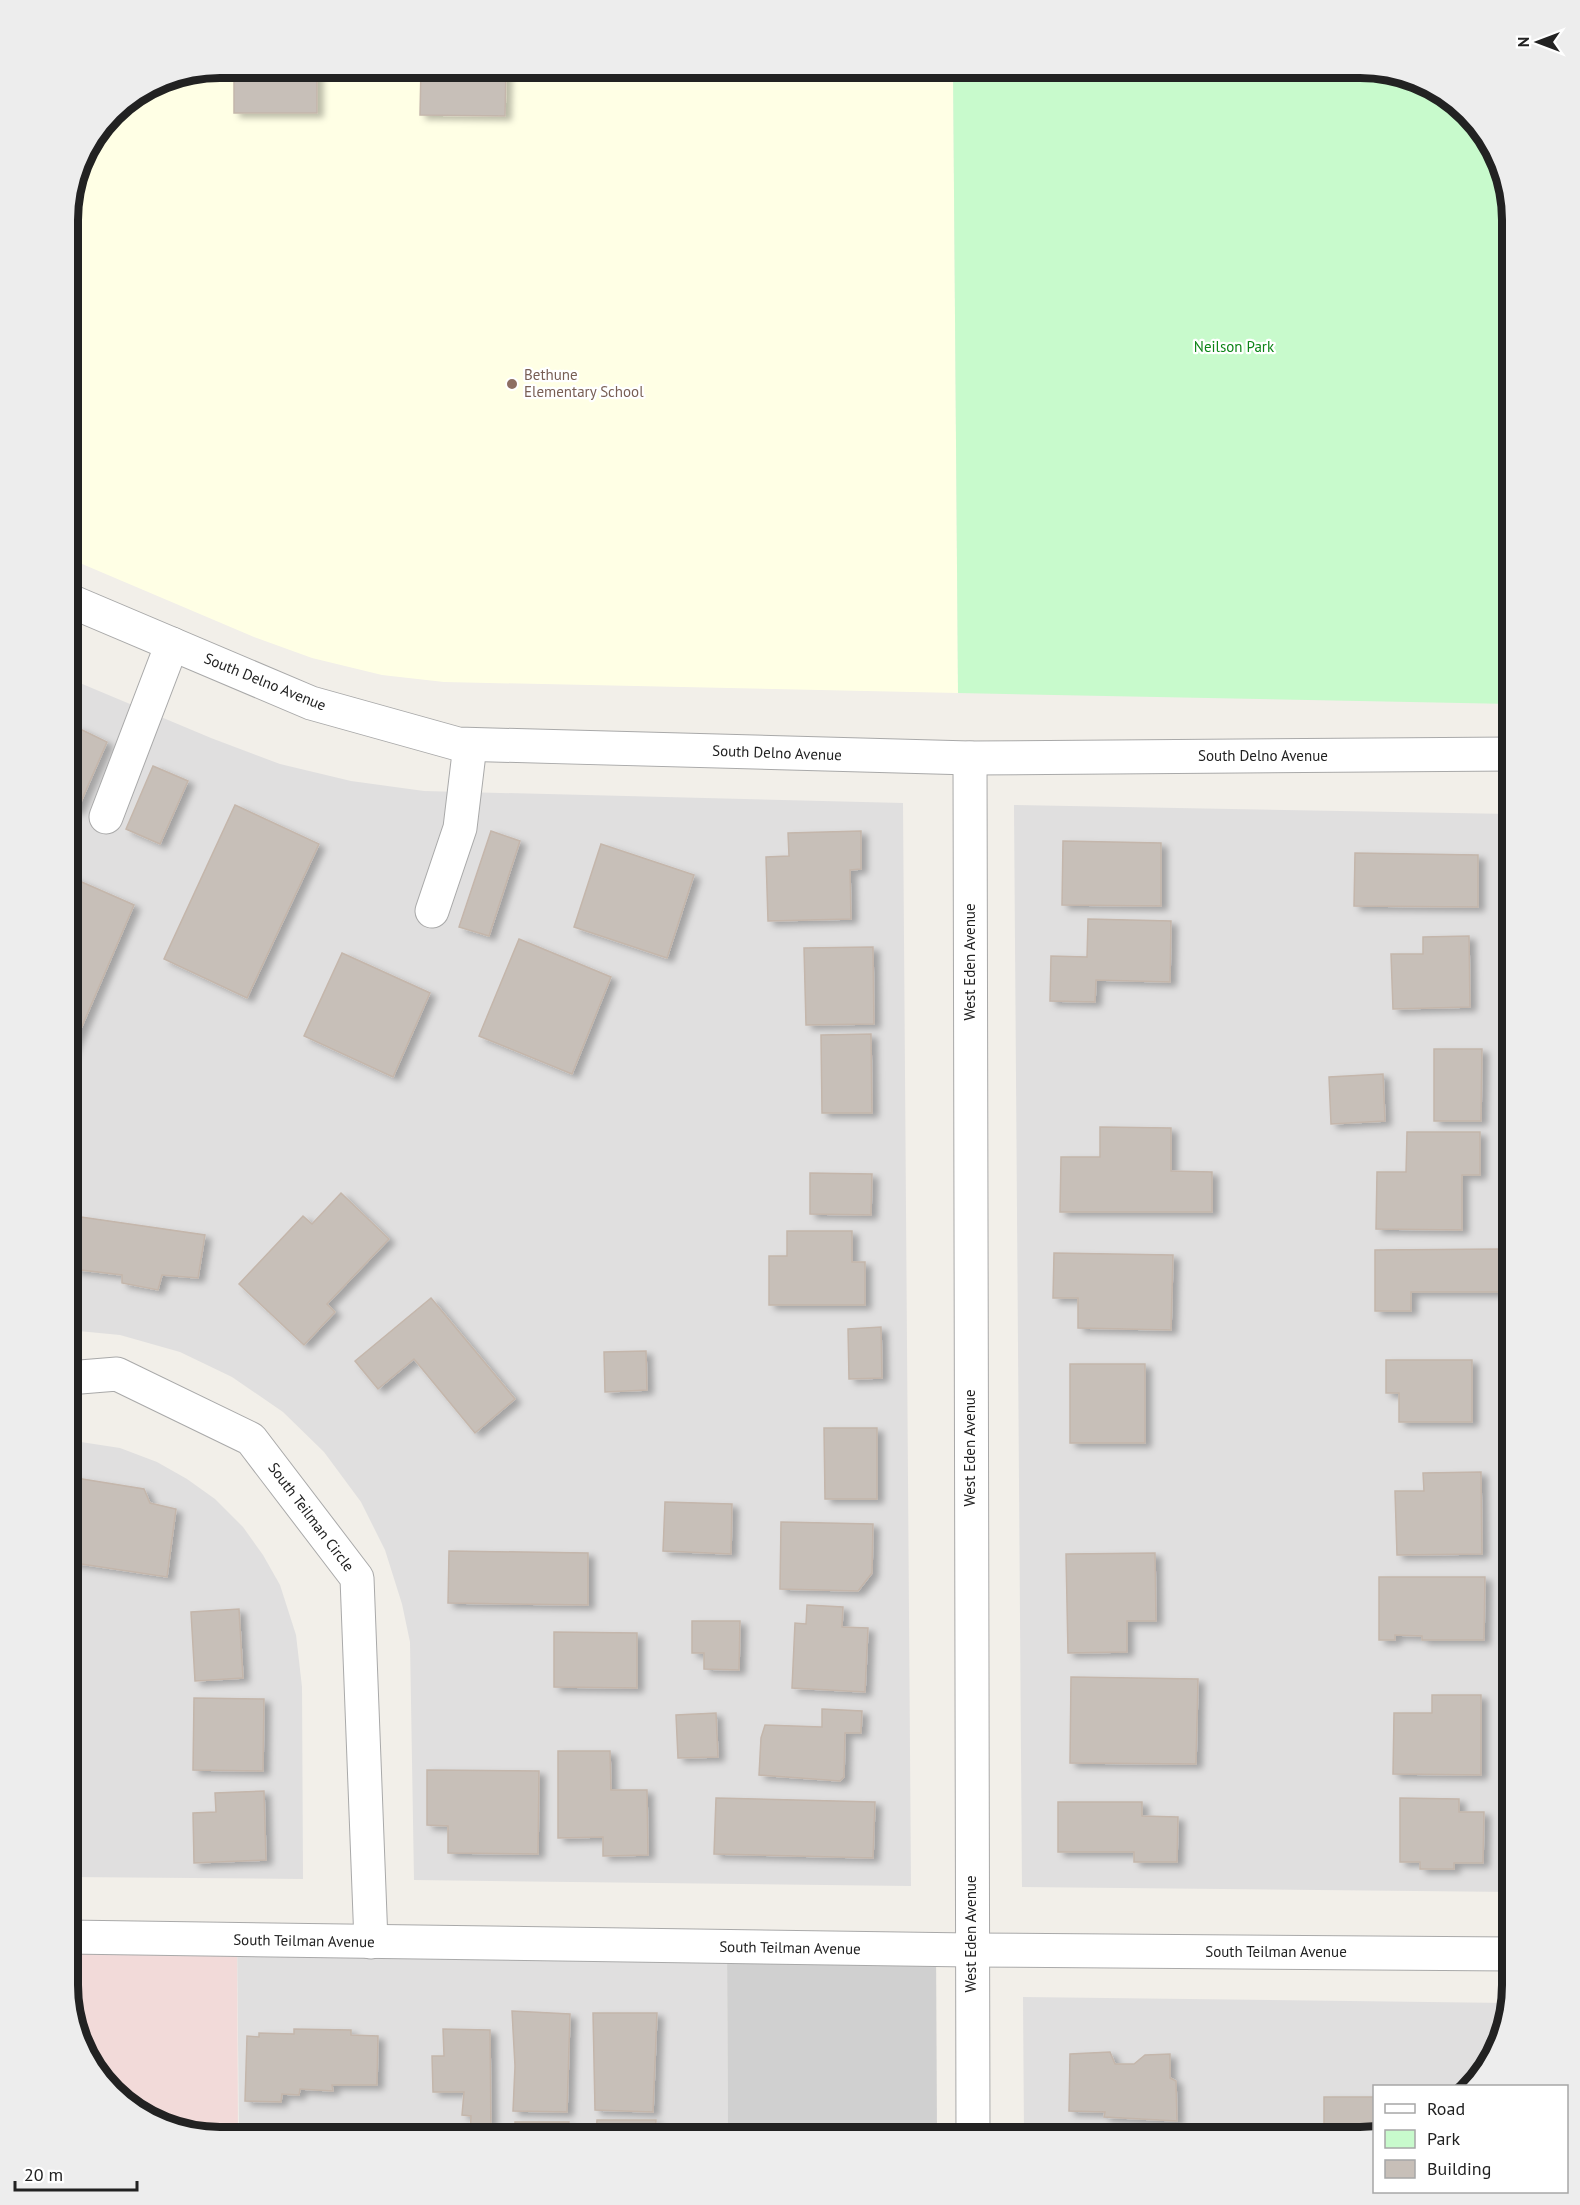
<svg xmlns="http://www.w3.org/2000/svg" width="1580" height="2205" viewBox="0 0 1580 2205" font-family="'PT Sans',sans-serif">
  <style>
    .residential { fill: #e0dfdf }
    .commercial { fill: #f2dad9 }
    .education { fill: #ffffe5 }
    .religious { fill: #d0d0d0 }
    .park { fill: #c8facc }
    .building { fill: #c7bfb8; stroke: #c4b6ab; stroke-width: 1.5; filter: url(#shadow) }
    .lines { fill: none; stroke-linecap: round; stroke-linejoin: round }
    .minor-casing { stroke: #a9a9a9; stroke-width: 35 }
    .minor { stroke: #fff; stroke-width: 33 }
    .education-dot { fill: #8d6e63; stroke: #fff; stroke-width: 2 }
    .labels { text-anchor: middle; stroke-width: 4.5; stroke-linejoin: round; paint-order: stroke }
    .park-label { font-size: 15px; fill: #0c8416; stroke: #fff }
    .education-label { font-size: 15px; fill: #785e54; stroke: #fff; text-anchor: start }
    .street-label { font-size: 15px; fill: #222; stroke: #fff }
    .rim { fill: none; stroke: #222; stroke-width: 8 }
  </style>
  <defs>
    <filter id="shadow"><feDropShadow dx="6" dy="4" stdDeviation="3" flood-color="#0004"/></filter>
  </defs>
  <rect width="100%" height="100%" fill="#f2efe9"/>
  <g class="residential">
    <path d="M68,678l143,60 69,26 71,17 73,10 479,12 8,1083 -497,-6 -4,-238 -8,-38 -17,-54 -24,-48 -37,-50 -41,-40 -51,-35 -52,-25 -60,-17 -52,-5z"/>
    <path d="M1014,805l497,9 1,1078 -490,-5z"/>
    <path d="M68,1440l52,8 37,14 30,17 28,20 28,28 20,28 17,30 16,50 6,52 1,192 -235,-2z"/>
    <path d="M237,1934l490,5 1,198h-489z"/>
    <path d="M1023,1997l485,6 -16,58 -25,25h-93v48l-14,3h-336z"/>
  </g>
  <path class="commercial" d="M68,1932l169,2 1,203h-27l-67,-20 -56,-56 -20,-76z"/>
  <path class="education" d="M220,68h733l5,625 -514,-11 -62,-7 -70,-17 -58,-21 -186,-79v-348l15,-57 36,-47 43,-27z"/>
  <path class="religious" d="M727,1939l209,2 1,196h-209z"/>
  <path class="park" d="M953,68h416l67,20 56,56 20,76v484l-554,-11z"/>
  <g class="building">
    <rect x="234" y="68" width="83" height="45"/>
    <path d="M421,68h85l-1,48 -85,-1z"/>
    <path d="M76,727l31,15 -30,69 -9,-4v-64z"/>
    <path d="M153,766l35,15 -28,63 -34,-15z"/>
    <path d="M235,805l84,39 -72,154 -83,-39z"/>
    <path d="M491,831l29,10 -31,95 -30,-9z"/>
    <path d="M861,831v38l-11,1 1,49 -83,2 -2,-64 23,-1 -1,-23z"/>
    <path d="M1063,841l98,2v63l-99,-1z"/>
    <path d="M601,844l93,31 -27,83 -93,-31z"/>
    <path d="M1355,853l123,2v52l-124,-1z"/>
    <path d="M68,876l66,29 -66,154z"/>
    <path d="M1088,919l83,2 -1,61 -74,-2 -1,22 -45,-1 1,-45 36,1z"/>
    <path d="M1469,936l1,71 -77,2 -2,-55h32v-17z"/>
    <path d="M519,939l92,38 -39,97 -93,-38z"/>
    <path d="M873,947l1,77 -68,1 -2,-77z"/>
    <path d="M342,953l88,40 -37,84 -89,-41z"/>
    <path d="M871,1034l1,79h-50l-1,-78z"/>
    <path d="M1434,1049h48l-1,72h-47z"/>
    <path d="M1383,1074l2,47 -54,3 -2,-47z"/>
    <path d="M1100,1127l71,1v43l41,1v40h-152l1,-55h39z"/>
    <path d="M1407,1132h73v43h-18v55l-86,-1 1,-57h29z"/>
    <path d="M810,1173l62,1 -1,41 -61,-1z"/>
    <path d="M341,1193l48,46 -62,65 8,8 -31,33 -65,-61 64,-68 9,8z"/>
    <path d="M81,1217l124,18 -7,43 -36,-3 -4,15 -36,-7v-8l-49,-6z"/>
    <path d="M787,1231h65v31h13v43h-96v-49h18z"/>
    <path d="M1499,1249v43h-88v19h-36v-61z"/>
    <path d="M1054,1253l119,2 -2,75 -93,-2v-30h-25z"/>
    <path d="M431,1298l84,101 -40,34 -61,-74 -36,30 -23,-28z"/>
    <path d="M881,1327l1,51 -33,1 -1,-50z"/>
    <path d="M646,1351l1,39 -42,2 -1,-40z"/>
    <path d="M1386,1360h86v62h-73v-29h-13z"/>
    <rect x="1070" y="1364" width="75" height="79"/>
    <path d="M824,1428h53v71h-52z"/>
    <path d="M1481,1472l1,82 -85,1 -2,-64h29l-1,-18z"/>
    <path d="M70,1477l74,12 6,14 26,6 -9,68 -99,-15v-69z"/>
    <path d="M665,1502l67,2 -1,50 -68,-3z"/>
    <path d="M781,1522l92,2 -1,49 -14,18 -78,-2z"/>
    <path d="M449,1551l139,2v52l-140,-2z"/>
    <path d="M1155,1553l1,68h-29v31l-59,1 -2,-99z"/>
    <path d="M1379,1577h106l-1,63h-62v-4l-27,-1v5h-16z"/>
    <path d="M807,1605l36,2 -1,20 26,1 -3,64 -73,-4 3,-65 11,1z"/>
    <path d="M239,1609l4,69 -48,3 -4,-69z"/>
    <path d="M692,1621h48l-1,49 -35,-1v-16h-12z"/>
    <path d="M554,1632l83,1v55l-83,-1z"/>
    <path d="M1071,1677l127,2 -2,85 -126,-1z"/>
    <path d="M1432,1695h49v80l-88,-1 1,-61h38z"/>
    <path d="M194,1698l70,1 -1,72 -70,-1z"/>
    <path d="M822,1709l40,2 -1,22h-16l-1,44 -4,4 -81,-6 2,-37 4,-13 57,2z"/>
    <path d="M716,1713l2,44 -40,1 -2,-43z"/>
    <path d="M558,1751h52l1,39h36l1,65 -45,1v-19l-45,1z"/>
    <path d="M427,1770l112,1 -1,83 -90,-1v-27l-21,-1z"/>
    <path d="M264,1791l2,69 -72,3 -1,-50 23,-1 -1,-19z"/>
    <path d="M716,1798l159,4 -2,56 -159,-4z"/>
    <path d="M1400,1798l59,1v13h25l-1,51h-29v6h-34v-7h-20z"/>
    <path d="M1058,1802h84v14l36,1 -1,45h-43v-10h-76z"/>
    <path d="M512,2011l58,3 -3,98 -54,-1 2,-45z"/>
    <path d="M593,2013h64l-4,99 -58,-2z"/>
    <path d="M294,2029l57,1v5l27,1 -1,49h-45l1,6 -33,-2 -1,6 -17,-1 -1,8 -36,-1 2,-65 12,1v-4l35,1z"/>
    <path d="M443,2029l47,1 1,107h-21l1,-21 -9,-1 2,-23h-31l-1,-36h12z"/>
    <path d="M1110,2052l5,12h19l11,-9 25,-1v24l6,3 1,40 -73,-4 1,-5 -36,-1 1,-57z"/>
    <path d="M1324,2097h50v37l-14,3h-36z"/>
    <path d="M597,2120h59l-1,17h-59z"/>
    <path d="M515,2122h54l-1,15h-53z"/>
    <path d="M1217,2134v3h-138z"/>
  </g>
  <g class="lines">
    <defs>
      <g id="minor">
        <path d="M68,600l243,103 147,41 512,14 542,-4"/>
        <path d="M970,758l3,1379"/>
        <path d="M106,817l66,-173"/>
        <path d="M432,911l28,-83 10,-83"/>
        <path d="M68,1378l49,-4 134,65 106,139 14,364"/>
        <path d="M68,1937l902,13 542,4"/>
      </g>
    </defs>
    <use href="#minor" class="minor-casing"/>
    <use href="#minor" class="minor"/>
  </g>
  <circle class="education-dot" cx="512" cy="384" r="6"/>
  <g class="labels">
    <g class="park-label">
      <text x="1234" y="352">Neilson Park</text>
    </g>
    <g class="education-label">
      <text x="524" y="380">Bethune<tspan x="524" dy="17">Elementary School</tspan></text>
    </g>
    <g class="street-label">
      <text transform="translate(265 682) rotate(22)" y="5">South Delno Avenue</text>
      <text transform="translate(777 753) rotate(2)" y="5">South Delno Avenue</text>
      <text x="1263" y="761">South Delno Avenue</text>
      <text transform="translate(970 962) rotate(-90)" y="5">West Eden Avenue</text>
      <text transform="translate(970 1448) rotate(-90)" y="5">West Eden Avenue</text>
      <text transform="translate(311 1517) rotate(53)" y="5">South Teilman Circle</text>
      <text transform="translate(971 1934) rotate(-90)" y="5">West Eden Avenue</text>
      <text transform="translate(304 1941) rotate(1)" y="5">South Teilman Avenue</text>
      <text transform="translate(790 1948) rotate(1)" y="5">South Teilman Avenue</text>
      <text x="1276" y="1957">South Teilman Avenue</text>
    </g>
  </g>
  <path d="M0 0H1580V2205H0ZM220 78H1360A142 142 0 0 1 1502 220V1985A142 142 0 0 1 1360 2127H220A142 142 0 0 1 78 1985V220A142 142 0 0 1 220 78Z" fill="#ededed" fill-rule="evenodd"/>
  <path class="rim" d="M220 78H1360A142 142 0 0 1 1502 220V1985A142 142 0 0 1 1360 2127H220A142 142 0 0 1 78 1985V220A142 142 0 0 1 220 78Z"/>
  <rect x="1373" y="2085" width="195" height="108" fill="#ffffff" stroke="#a7a7a7" stroke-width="1.5"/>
  <rect x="1385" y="2104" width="30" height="9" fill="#ffffff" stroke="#a7a7a7" stroke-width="1.5"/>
  <text x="1427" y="2115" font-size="18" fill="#222222">Road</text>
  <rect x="1385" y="2130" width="30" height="18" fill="#c8facc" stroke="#a7a7a7" stroke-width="1.5"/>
  <text x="1427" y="2145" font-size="18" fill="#222222">Park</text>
  <rect x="1385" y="2160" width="30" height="18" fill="#c7bfb8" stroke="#a7a7a7" stroke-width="1.5"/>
  <text x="1427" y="2175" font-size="18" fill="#222222">Building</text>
  <g transform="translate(1538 42) rotate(270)" stroke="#ffffff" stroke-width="4.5" paint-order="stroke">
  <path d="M0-4.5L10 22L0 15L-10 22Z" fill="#222222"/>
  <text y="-9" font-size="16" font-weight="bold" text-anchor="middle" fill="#222222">N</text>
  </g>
  <path d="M15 2181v9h122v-9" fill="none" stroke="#222222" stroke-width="3"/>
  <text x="24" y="2181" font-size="18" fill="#222222" stroke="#ffffff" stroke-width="4.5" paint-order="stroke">20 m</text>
</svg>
